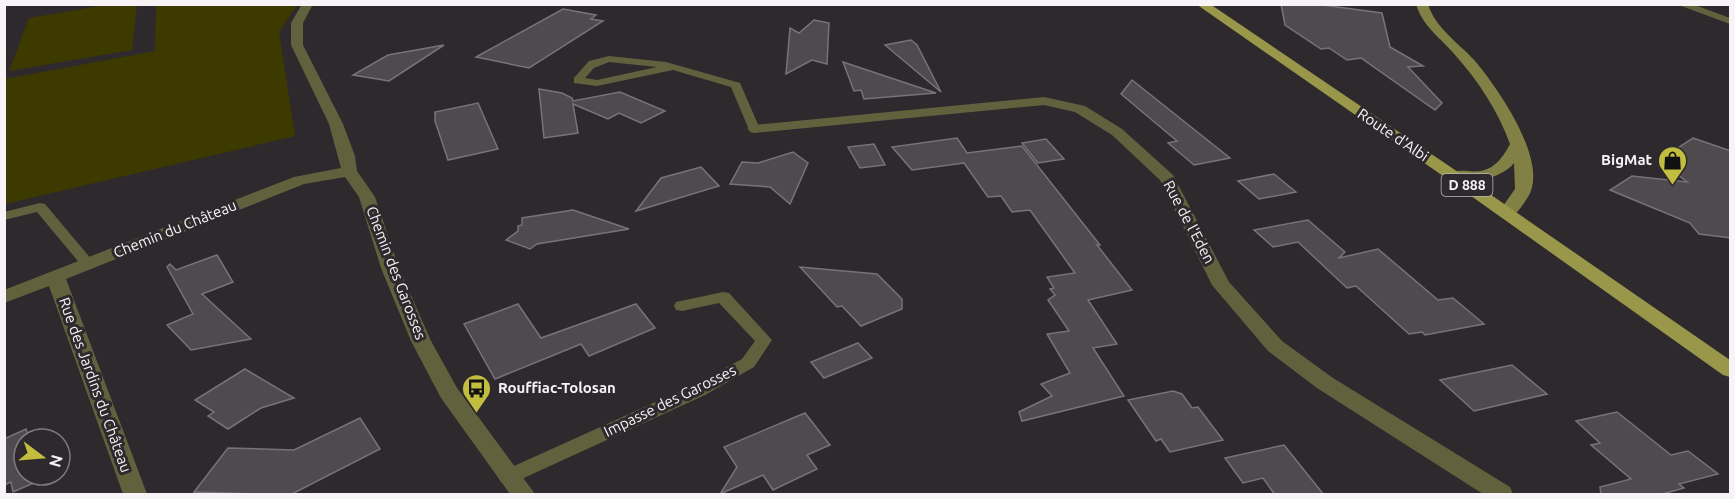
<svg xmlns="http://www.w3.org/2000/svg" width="1735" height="499" viewBox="0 0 1735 499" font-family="Ubuntu,sans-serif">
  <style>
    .green { fill: #3d3a00 }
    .building { fill: #4f4a4e; stroke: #787378; stroke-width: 1.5 }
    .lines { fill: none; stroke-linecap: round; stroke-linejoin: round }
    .lane { fill: #62613e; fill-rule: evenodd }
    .street { fill: #62613e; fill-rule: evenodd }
    .secondary { fill: #818045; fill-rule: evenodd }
    .primary { fill: #99974a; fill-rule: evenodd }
    .labels { text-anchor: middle; stroke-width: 6; stroke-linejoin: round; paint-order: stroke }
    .shield { fill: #2e292d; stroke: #bbb6ba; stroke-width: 1.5 }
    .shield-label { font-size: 14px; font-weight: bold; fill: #f7f3f6 }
    .street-label { font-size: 15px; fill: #f7f3f6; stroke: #2e292d }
    .poi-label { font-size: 15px; font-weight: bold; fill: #f7f3f6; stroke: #2e292d; text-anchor: end }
  </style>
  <rect width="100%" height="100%" fill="#2e292d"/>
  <g class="green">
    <path d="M112,4l25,1 -5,45 -123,21 20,-53z"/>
    <path d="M156,5h141l-18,27 16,104 -290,68v-125l150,-28z"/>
  </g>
  <g class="building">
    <path d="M1281,4h34l67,9 8,34 33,19 -15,1 34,36 -7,7 -74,-52 -14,2 -18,-12 -8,1 -36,-24z"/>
    <path d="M563,9l33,6 -5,4 12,2 -74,47 -53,-11z"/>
    <path d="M814,20l15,3 -2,41 -15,-4 -26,14 4,-46 9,5z"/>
    <path d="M911,40l6,5 24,47 -56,-47z"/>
    <path d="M444,45l-55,36 -36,-6 35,-20z"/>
    <path d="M843,62l93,31 -72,6 -3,-9 -7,1z"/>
    <path d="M1132,80l98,78 -36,7 -26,-22 9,-2 -56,-47z"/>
    <path d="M539,89l23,4 10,5 1,3 47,-9 45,19 -24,12 -22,-10 -11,6 -35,-15 5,29 -34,5z"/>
    <path d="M478,103l20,46 -50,11 -13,-39v-9z"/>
    <path d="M957,138l10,15 55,-7 78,99h-3l35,45 -44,10 29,44 -24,4 31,48 -102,25 -3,-9 33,-16 -11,-12 29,-11 -23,-39 22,-3 -21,-31 7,-5 -5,-6 4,-1 -7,-11 28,-4 -45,-63 -18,2 -11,-16 -13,1 -24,-34 -52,7 -20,-23z"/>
    <path d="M1693,138l38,13v87l-32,-4 -9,-11 -80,-33 22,-14 55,6 -28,-22z"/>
    <path d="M1046,139l18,20 -26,4 -16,-20z"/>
    <path d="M874,144l11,21 -25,3 -12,-21z"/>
    <path d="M793,152l15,11 -18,41 -20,-17 -40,-3 12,-22 16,1z"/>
    <path d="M701,167l18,19 -83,25 25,-33z"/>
    <path d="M1274,174l22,18 -37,7 -21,-18z"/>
    <path d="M573,210l56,19 -92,15 -7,5 -24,-9 12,-9v-5l4,-1v-7z"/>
    <path d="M1308,220l37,32 -6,6 39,-9 60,51 15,-2 31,26 -59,11 -3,-3 -13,2 -53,-48 -9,2 -49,-46 -25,5 -19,-17z"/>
    <path d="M217,255l16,27 -31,12 49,45 -60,11 -24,-25 26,-11 -26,-47 3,-3 6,6z"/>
    <path d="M800,267l77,7 25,25v10l-41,17 -19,-20 -5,1z"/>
    <path d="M518,304l23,34 95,-34 19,24 -66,28 -8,-12 -86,35 -31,-55z"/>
    <path d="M858,343l14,15 -48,20 -13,-16z"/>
    <path d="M1512,365l35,29 -73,17 -34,-31z"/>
    <path d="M245,369l49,29 -33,10 -33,21 -20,-13 6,-4 -19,-12z"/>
    <path d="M1173,391l9,3 10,14 6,-1 25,33 -53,12 -9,-13 -5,2 -28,-41z"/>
    <path d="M1617,412l54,43 17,-4 30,23 -39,10 5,4 -25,7h-58l-1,-8 31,-8 -40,-34 9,-2 -24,-22z"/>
    <path d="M805,413l25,32 -23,10 10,14 -44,21 -10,-15 -43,19 17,-27 -13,-20z"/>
    <path d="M360,418l20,31 -90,46 -96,-3 34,-44 66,2z"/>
    <path d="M26,429l3,10h-5v36l26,1 -37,16 -2,-10 -7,3v-46z"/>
    <path d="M1284,445l40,50h-49l-12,-17 -20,5 -18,-25z"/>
  </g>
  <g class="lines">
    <g class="lane">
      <path d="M1676,4h16l38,14v6z"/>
      <path d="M609,56l57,6 74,21 20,46 -6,4 -4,-1 -19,-45 -58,-17 -76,16 -23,-3v-5l15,-17zM609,62l48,5 -60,13 -12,-2 9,-10z"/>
      <path d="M40,203l5,1 47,56 3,3 -3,3h-10l-45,-54 -33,8v-8z"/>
      <path d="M723,292l6,1 43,47 -18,27 -49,28 -190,87 -7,3 -7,-3 -3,-5 3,-5 192,-87 49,-26 13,-18 -36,-38 -37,8 -6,-1 -2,-4 2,-4z"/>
    </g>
    <g class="street">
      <path d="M302,4h11l-10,19v22l40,79 12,32 2,15 18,26 24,71 32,73 26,47 78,106h-25l-69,-96 -30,-57 -30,-73 -22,-71 -14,-20 -41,7 -238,95 81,215h-24l-74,-208 -45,17v-13l290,-113 47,-9 -12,-44 -38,-79v-22z"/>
      <path d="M1044,97l41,9 37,23 51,46 56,107 53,59 51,37 177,109 3,7h-30l-166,-106 -49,-37 -56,-66 -52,-105 -48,-45 -37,-23 -31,-7 -290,28 -7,-4 7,-4z"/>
    </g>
    <path class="secondary" d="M1416,4h12c7,24 31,39 47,57 22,26 75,101 53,136 -7,10 -13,23 -27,20l-3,-4 17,-24 -1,-26c-10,14 -54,28 -67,14 15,-18 39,14 63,-33 -12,-33 -31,-62 -54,-88 -14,-17 -34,-30 -40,-52z"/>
    <path class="primary" d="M1196,4h14l245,166 275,190v17l-7,-2 -280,-199z"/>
  </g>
  <defs>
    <symbol id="shop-pin" viewBox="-11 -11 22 30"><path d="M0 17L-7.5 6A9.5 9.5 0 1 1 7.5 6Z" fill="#c2bd3f" stroke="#2e292d"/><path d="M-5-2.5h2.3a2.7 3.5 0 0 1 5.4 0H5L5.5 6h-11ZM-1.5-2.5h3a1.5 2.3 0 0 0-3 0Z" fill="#111"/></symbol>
    <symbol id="bus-pin" viewBox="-11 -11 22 30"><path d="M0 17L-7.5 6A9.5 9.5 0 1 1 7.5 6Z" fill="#c2bd3f" stroke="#2e292d"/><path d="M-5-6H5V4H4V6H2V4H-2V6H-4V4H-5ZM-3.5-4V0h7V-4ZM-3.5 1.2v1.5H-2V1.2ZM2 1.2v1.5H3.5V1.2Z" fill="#111"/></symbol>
  </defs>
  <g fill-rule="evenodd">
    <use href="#shop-pin" x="1656" y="144" width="33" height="45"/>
    <use href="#bus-pin" x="460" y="372" width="33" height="45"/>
  </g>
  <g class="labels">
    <rect class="shield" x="1441.5" y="174" width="51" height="22" rx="4.5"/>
    <g class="shield-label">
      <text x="1467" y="190">D 888</text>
    </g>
    <g class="street-label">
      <text transform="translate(1393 135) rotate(34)" y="5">Route d'Albi</text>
      <text transform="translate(1189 222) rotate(62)" y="5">Rue de l'Eden</text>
      <text transform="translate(175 229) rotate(-22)" y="5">Chemin du Château</text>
      <text transform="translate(396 273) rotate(69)" y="5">Chemin des Garosses</text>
      <text transform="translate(95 385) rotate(70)" y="5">Rue des Jardins du Château</text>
      <text transform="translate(670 401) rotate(-26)" y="5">Impasse des Garosses</text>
    </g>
    <g class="poi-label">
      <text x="1652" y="165">BigMat</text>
      <text x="498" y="393" text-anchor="start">Rouffiac-Tolosan</text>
    </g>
  </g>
  <rect width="1735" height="499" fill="none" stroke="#f7f3f6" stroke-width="12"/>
  <g transform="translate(42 457) rotate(106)"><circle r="28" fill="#2e292d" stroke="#7e7a7d" stroke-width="1.5"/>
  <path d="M0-4.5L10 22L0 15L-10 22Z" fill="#c2bd3f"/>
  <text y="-9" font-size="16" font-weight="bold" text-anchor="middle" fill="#f7f3f6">N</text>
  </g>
</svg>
